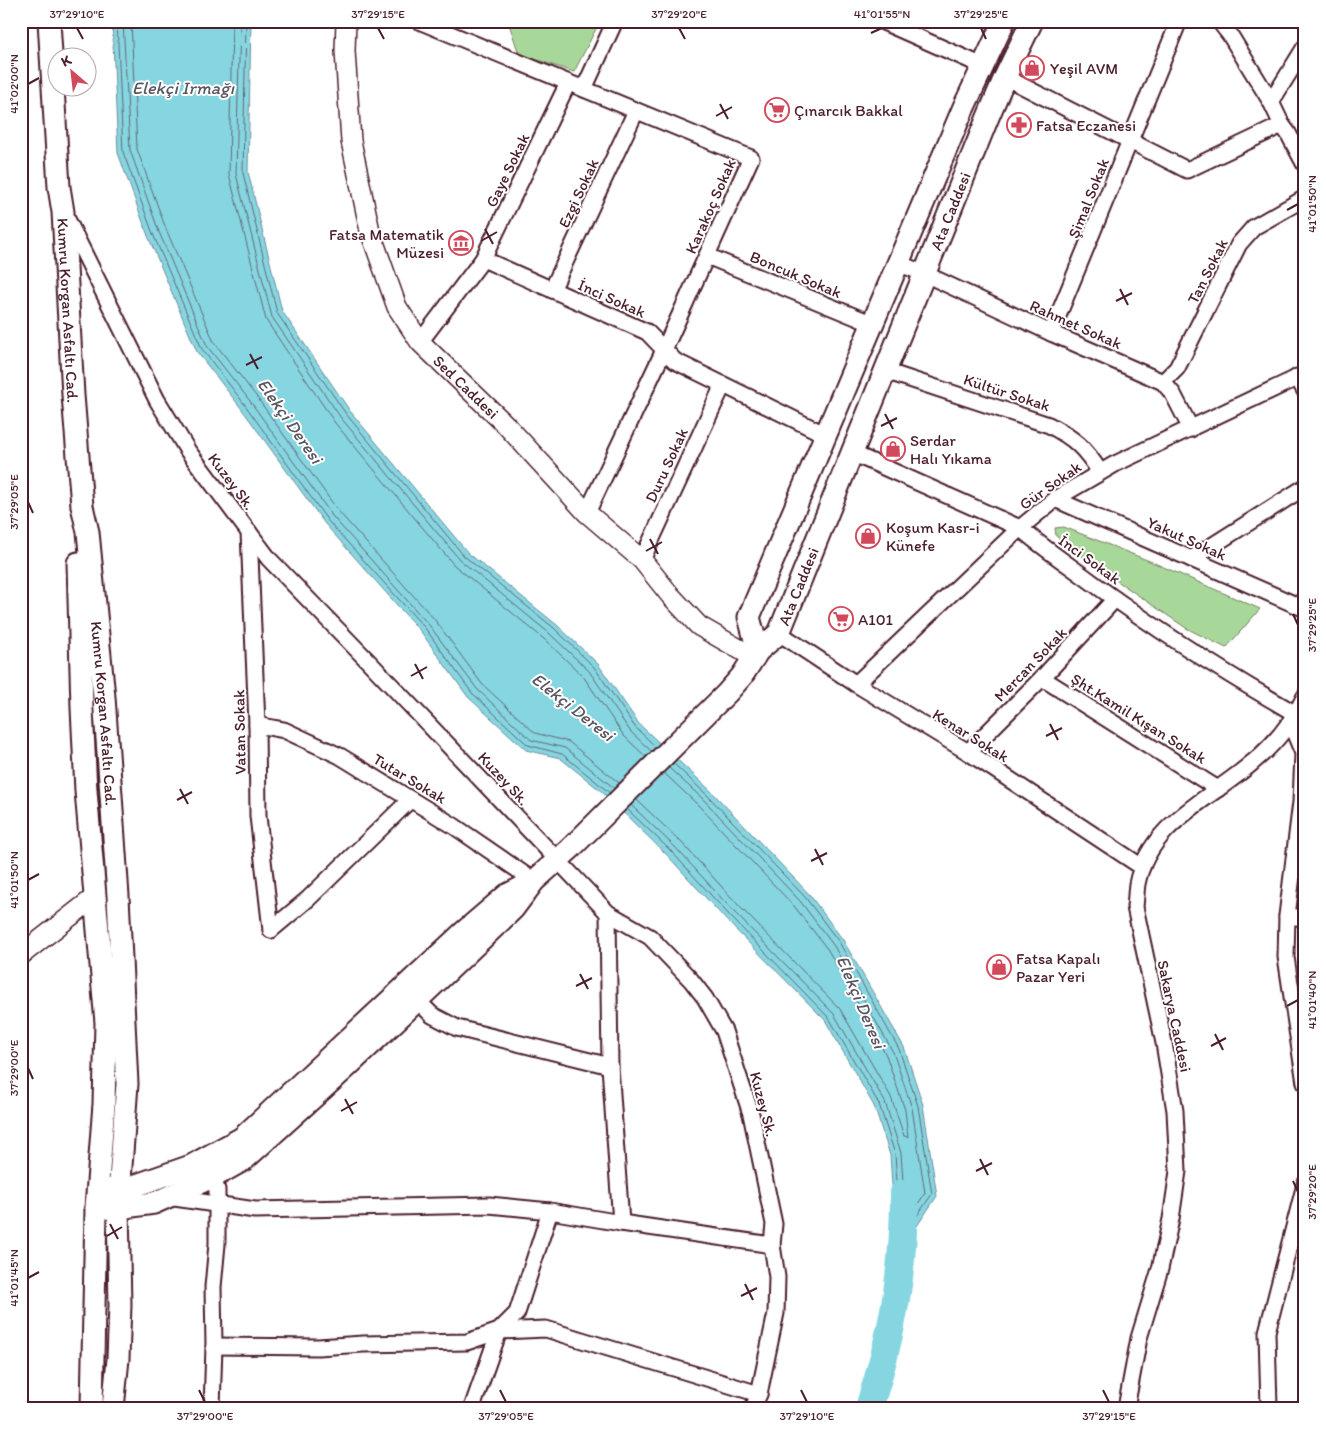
<svg xmlns="http://www.w3.org/2000/svg" width="1326" height="1429" viewBox="0 0 1326 1429" font-family="Itim,sans-serif">
  <style>
    .green { fill: #a7d899; stroke: #787c62 }
    .water { fill: #86d6e1; stroke: #6e8d98 }
    .lines { fill: none; stroke-linecap: round; stroke-linejoin: round }
    .shore { stroke: #626874; stroke-width: 1 }
    .river { stroke: #86d6e1; stroke-width: 28 }
    .minor-casing { stroke: #4a1f2b; stroke-width: 19 }
    .tertiary-casing { stroke: #4a1f2b; stroke-width: 22 }
    .secondary-casing { stroke: #4a1f2b; stroke-width: 25 }
    .minor { stroke: #fff; stroke-width: 15 }
    .tertiary { stroke: #fff; stroke-width: 19 }
    .secondary { stroke: #fff; stroke-width: 21 }
    .ticks { fill: none; stroke: #4a1f2b; stroke-width: 2 }
    .labels { text-anchor: middle; stroke-width: 4; stroke-linejoin: round; paint-order: stroke }
    .poi-label { font-size: 16px; fill: #4a1f2b; stroke: #fff; text-anchor: start }
    .street-label { font-size: 16px; fill: #4a1f2b; stroke: #fff }
    .water-label { font-size: 18px; font-style: italic; fill: #5c5662; stroke: #fff }
    .neatline { fill: none; stroke: #4a1f2b; stroke-width: 2 }
    .ticks-label { font-size: 12px; text-anchor: middle; fill: #4a1f2b }
  </style>
  <rect width="100%" height="100%" fill="#fff"/>
  <filter id="ink" filterUnits="userSpaceOnUse"><feTurbulence type="fractalNoise" baseFrequency=".02" numOctaves="2"/><feDisplacementMap in="SourceGraphic" scale="10" xChannelSelector="R" yChannelSelector="G"/><feConvolveMatrix kernelMatrix="1 2 1 2 8 2 1 2 1" color-interpolation-filters="sRGB"/></filter>
  <g filter="url(#ink)">
    <g class="green">
      <path d="M508,21h92l-26,51 -55,-18z"/>
      <path d="M1064,527l88,35 108,47 -34,39 -40,-20 -95,-65 -35,-27 -1,-8z"/>
    </g>
    <path class="water" d="M112,21h139l-3,151 34,139 68,100 118,142 89,72 41,39 41,60 72,67 98,103 34,46 61,107 19,58 14,91 -28,42 -15,-24 -4,-59 -16,-49 -49,-86 -98,-99 -60,-66 -66,-64 -41,-33 -34,-8 -58,-53 -47,-65 -96,-108 -84,-116 -44,-56 -49,-116 -30,-83z"/>
    <g class="lines">
      <g class="shore">
        <path d="M117,21l6,131 30,82 49,115 43,56 83,116 97,107 47,65 56,52 34,9 48,39"/>
        <path d="M123,21l7,129 29,82 48,114 43,55 83,116 96,108 48,64 54,51 34,8 49,40"/>
        <path d="M131,21l6,128 29,80 48,113 42,54 83,116 96,108 47,64 53,49 34,9 50,41"/>
        <path d="M232,21l-3,153 37,146 69,103 119,142 90,74 39,37 41,60 22,21"/>
        <path d="M240,21l-4,153 36,143 69,101 119,142 89,73 40,38 41,60 21,20"/>
        <path d="M246,21l-3,152 34,140 69,101 118,142 90,72 40,39 41,60 21,20"/>
        <path d="M637,800l44,42 60,66 99,101 51,88 13,39 4,1 -3,-27 -19,-55 -58,-105 -34,-44 -96,-101 -34,-32"/>
        <path d="M631,805l44,42 60,66 99,101 51,88 16,51 4,57 3,5h3l14,-22 -13,-85 -19,-56 -59,-106 -34,-45 -97,-102 -34,-31"/>
        <path d="M627,809l44,42 60,66 98,101 50,86 16,50 4,58 8,14h3l22,-32 -14,-88 -19,-57 -60,-107 -34,-45 -98,-102 -34,-32"/>
      </g>
      <path class="river" d="M869,1408c24,-75 35,-136 35,-215"/>
      <defs>
        <g id="minor">
          <path d="M419,21l332,137 -87,192 -77,163"/>
          <path d="M881,21l102,45"/>
          <path d="M1219,21l11,14 41,67 11,23 6,8 17,32"/>
          <path d="M1005,77l182,93 95,-45"/>
          <path d="M584,89l31,-68"/>
          <path d="M1271,102l34,-55"/>
          <path d="M66,217l91,183 31,51 81,108 101,104 238,250 42,24 41,43 14,18 19,33 27,83 23,110 -2,21 5,32 -1,36 -17,81 -6,14"/>
          <path d="M707,256l166,68"/>
          <path d="M483,259l164,73 28,29 151,74"/>
          <path d="M898,263l27,11 126,59 112,49 10,12 18,35"/>
          <path d="M552,290l84,-179"/>
          <path d="M1051,333l128,-312"/>
          <path d="M420,342l63,-83 85,-176"/>
          <path d="M885,371l164,54c26,14 35,22 51,47"/>
          <path d="M1297,377l8,14"/>
          <path d="M1163,382l14,-14 62,-124 15,-17 51,-29"/>
          <path d="M852,453l168,75c23,20 49,37 73,55 65,48 133,91 203,131"/>
          <path d="M1055,499l250,110"/>
          <path d="M249,532l8,193 1,91 13,114"/>
          <path d="M1191,559l114,-72"/>
          <path d="M642,560l81,-175"/>
          <path d="M779,633l77,51 112,68 174,115"/>
          <path d="M1042,678l176,111"/>
          <path d="M856,684l164,-156 35,-29 60,-35 190,-90"/>
          <path d="M1290,722l13,31 -2,49 -14,114 -1,41 19,126"/>
          <path d="M257,725l27,5 56,26 114,70 80,55"/>
          <path d="M968,752l74,-74 73,-79"/>
          <path d="M608,913l2,153 11,157"/>
          <path d="M1287,916l18,2"/>
          <path d="M271,930l37,-31 102,-99"/>
          <path d="M417,1000l15,15 25,13 153,38"/>
          <path d="M211,1168l6,22v54l-4,43 1,59 -2,62"/>
          <path d="M168,1197l87,13 234,-5 61,6 71,12 151,22"/>
          <path d="M214,1346l104,1 45,-3 104,-2 32,-11 47,-2 213,65"/>
          <path d="M472,1408l27,-77 18,-18 33,-102"/>
          <path d="M1126,1408l13,-70 21,-69 11,-50 7,-48 -3,-60 -11,-68 -29,-136c1,-8 1,-16 2,-23 12,-61 74,-85 116,-122 22,-18 40,-41 52,-66"/>
          <path d="M1269,1408l-2,-76 38,-148"/>
        </g>
        <g id="tertiary">
          <path id="s1" d="M346,21l-1,30 6,90 19,90 27,76 23,35 86,83 81,88 55,47 28,35 29,31 56,32"/>
          <path d="M21,955l74,-58"/>
        </g>
        <g id="secondary">
          <path id="s2" d="M49,21l10,166 4,25 10,183 9,111 6,26 16,165 7,98 7,101 9,188 -9,124 2,97 -2,54 -5,49"/>
          <path d="M78,563l4,145 4,83 20,232 -2,81 -8,104 -4,200"/>
          <path d="M758,651l-9,-34 214,-508 41,-88"/>
          <path d="M107,1190l24,-3 60,-21 51,-28 223,-207 42,-36 22,-11"/>
          <path id="s3" d="M96,1208h22l36,-5 59,-26 32,-18 103,-93 165,-157 21,-28 36,-32 157,-156 15,-17 16,-25 21,-18 209,-516 17,-40 27,-56"/>
        </g>
      </defs>
      <use href="#minor" class="minor-casing"/>
      <use href="#tertiary" class="tertiary-casing"/>
      <use href="#secondary" class="secondary-casing"/>
      <use href="#minor" class="minor"/>
      <use href="#tertiary" class="tertiary"/>
      <use href="#secondary" class="secondary"/>
    </g>
  </g>
  <path class="ticks" d="M77,28l6,11M378,28l6,11M679,28l6,11M981,28l5,11M871,33l11,-5M28,84l11,-6M720,104l8,15M716,116l16,-9M1287,210l11,-6M485,229l8,15M481,241l16,-9M1120,289l8,16M1116,301l16,-8M250,354l8,15M246,365l16,-8M885,414l8,15M881,426l16,-8M28,502l5,11M650,539l8,15M646,551l16,-9M1293,614l5,11M415,664l8,15M411,676l16,-9M1050,724l8,16M1046,736l16,-8M180,789l8,15M177,800l15,-8M815,849l8,16M811,861l16,-8M28,880l11,-6M580,974l8,15M576,986l16,-8M1287,1006l11,-6M1215,1034l8,16M1211,1046l15,-8M28,1068l5,11M345,1099l8,15M341,1111l16,-9M980,1159l8,16M976,1171l16,-8M1293,1181l5,11M110,1224l8,15M107,1236l15,-9M28,1278l11,-6M745,1284l8,16M741,1296l16,-8M199,1390l6,12M500,1390l6,12M801,1390l6,12M1103,1390l6,12"/>
  <defs>
    <symbol id="shop-ring" viewBox="-11 -11 22 22"><circle r="9.5" fill="#fff" stroke="#d1495b" stroke-width="1.5"/><path d="M-5-2.5h2.3a2.7 3.5 0 0 1 5.4 0H5L5.5 6h-11ZM-1.5-2.5h3a1.5 2.3 0 0 0-3 0Z" fill="#d1495b"/></symbol>
    <symbol id="supermarket-ring" viewBox="-11 -11 22 22"><circle r="9.5" fill="#fff" stroke="#d1495b" stroke-width="1.5"/><path d="M-6-5.5h2.5l.6 2H6L4.5 2H-2.5L-4.4-4H-6ZM-1.5 3.2a1.3 1.3 0 1 0 .1 0ZM3 3.2a1.3 1.3 0 1 0 .1 0Z" fill="#d1495b"/></symbol>
    <symbol id="pharmacy-ring" viewBox="-11 -11 22 22"><circle r="9.5" fill="#fff" stroke="#d1495b" stroke-width="1.5"/><path d="M-2-6h4v4h4v4h-4v4h-4v-4h-4v-4h4Z" fill="#d1495b"/></symbol>
    <symbol id="museum-ring" viewBox="-11 -11 22 22"><circle r="9.5" fill="#fff" stroke="#d1495b" stroke-width="1.5"/><path d="M0-6L6-3V-2H-6V-3ZM-5-1h2V3h-2ZM-1-1h2V3h-2ZM3-1h2V3H3ZM-6 4H6V6H-6Z" fill="#d1495b"/></symbol>
  </defs>
  <g fill-rule="evenodd">
    <use href="#shop-ring" x="1018" y="54" width="28" height="28"/>
    <use href="#supermarket-ring" x="763" y="96" width="28" height="28"/>
    <use href="#pharmacy-ring" x="1005" y="111" width="28" height="28"/>
    <use href="#museum-ring" x="447" y="229" width="28" height="28"/>
    <use href="#shop-ring" x="879" y="435" width="28" height="28"/>
    <use href="#shop-ring" x="854" y="522" width="28" height="28"/>
    <use href="#supermarket-ring" x="827" y="605" width="28" height="28"/>
    <use href="#shop-ring" x="985" y="953" width="28" height="28"/>
  </g>
  <g class="labels">
    <g class="poi-label">
      <text x="1050" y="74">Yeşil AVM</text>
      <text x="794" y="116">Çınarcık Bakkal</text>
      <text x="1036" y="131">Fatsa Eczanesi</text>
      <text x="444" y="240" text-anchor="end">Fatsa Matematik<tspan x="444" dy="18">Müzesi</tspan></text>
      <text x="910" y="446">Serdar<tspan x="910" dy="18">Halı Yıkama</tspan></text>
      <text x="886" y="533">Koşum Kasr-i<tspan x="886" dy="18">Künefe</tspan></text>
      <text x="858" y="625">A101</text>
      <text x="1016" y="964">Fatsa Kapalı<tspan x="1016" dy="18">Pazar Yeri</tspan></text>
    </g>
    <g class="street-label">
      <text transform="translate(507 170) rotate(-64)" y="6">Gaye Sokak</text>
      <text transform="translate(578 193) rotate(-65)" y="6">Ezgi Sokak</text>
      <text transform="translate(1088 198) rotate(-68)" y="6">Şimal Sokak</text>
      <text transform="translate(710 206) rotate(-66)" y="6">Karakoç Sokak</text>
      <text dy="6" stroke="none"><textPath href="#s3" startOffset="1366">Ata Caddesi</textPath></text>
      <text transform="translate(1207 271) rotate(-63)" y="6">Tan Sokak</text>
      <text transform="translate(796 274) rotate(23)" y="6">Boncuk Sokak</text>
      <text transform="translate(612 298) rotate(24)" y="6">İnci Sokak</text>
      <text dy="6" stroke="none"><textPath href="#s2" startOffset="290">Kumru Korgan Asfaltı Cad.</textPath></text>
      <text transform="translate(1076 324) rotate(24)" y="6">Rahmet Sokak</text>
      <text dy="6" stroke="none"><textPath href="#s1" startOffset="399">Sed Caddesi</textPath></text>
      <text transform="translate(1007 392) rotate(18)" y="6">Kültür Sokak</text>
      <text transform="translate(666 465) rotate(-65)" y="6">Duru Sokak</text>
      <text transform="translate(232 481) rotate(53)" y="6">Kuzey Sk.</text>
      <text transform="translate(1050 485) rotate(-35)" y="6">Gür Sokak</text>
      <text transform="translate(1187 538) rotate(24)" y="6">Yakut Sokak</text>
      <text transform="translate(1090 559) rotate(36)" y="6">İnci Sokak</text>
      <text dy="6" stroke="none"><textPath href="#s3" startOffset="961">Ata Caddesi</textPath></text>
      <text transform="translate(1030 664) rotate(-46)" y="6">Mercan Sokak</text>
      <text dy="6" stroke="none"><textPath href="#s2" startOffset="695">Kumru Korgan Asfaltı Cad.</textPath></text>
      <text transform="translate(1139 718) rotate(32)" y="6">Şht.Kamil Kışan Sokak</text>
      <text transform="translate(239 732) rotate(-91)" y="6">Vatan Sokak</text>
      <text transform="translate(971 735) rotate(32)" y="6">Kenar Sokak</text>
      <text transform="translate(410 778) rotate(31)" y="6">Tutar Sokak</text>
      <text transform="translate(504 778) rotate(47)" y="6">Kuzey Sk.</text>
      <text transform="translate(1175 1016) rotate(78)" y="6">Sakarya Caddesi</text>
      <text transform="translate(764 1104) rotate(75)" y="6">Kuzey Sk.</text>
    </g>
    <g class="water-label">
      <text x="183" y="94">Elekçi Irmağı</text>
      <text transform="translate(290 421) rotate(55)" y="6">Elekçi Deresi</text>
      <text transform="translate(573 707) rotate(38)" y="6">Elekçi Deresi</text>
      <text transform="translate(861 1002) rotate(67)" y="6">Elekçi Deresi</text>
    </g>
  </g>
  <rect width="1326" height="1429" fill="none" stroke="#fff" stroke-width="55"/>
  <g transform="translate(72 72) rotate(332)"><circle r="24" fill="#ffffff" stroke="#b7a5aa"/>
  <path d="M0-4L9 19L0 12L-9 19Z" fill="#d1495b"/>
  <text y="-8" font-size="14" font-weight="bold" text-anchor="middle" fill="#4a1f2b">K</text>
  </g>
  <rect x="28" y="28" width="1270" height="1374" class="neatline"/>
  <g class="ticks-label">
    <text x="77" y="18">37°29'10"E</text>
    <text x="378" y="18">37°29'15"E</text>
    <text x="679" y="18">37°29'20"E</text>
    <text x="882" y="18">41°01'55"N</text>
    <text x="981" y="18">37°29'25"E</text>
    <text transform="translate(14 84) rotate(-90)" y="4">41°02'00"N</text>
    <text transform="translate(1312 204) rotate(-90)" y="4">41°01'50"N</text>
    <text transform="translate(14 502) rotate(-90)" y="4">37°29'05"E</text>
    <text transform="translate(1312 625) rotate(-90)" y="4">37°29'25"E</text>
    <text transform="translate(14 880) rotate(-90)" y="4">41°01'50"N</text>
    <text transform="translate(1312 1000) rotate(-90)" y="4">41°01'40"N</text>
    <text transform="translate(14 1068) rotate(-90)" y="4">37°29'00"E</text>
    <text transform="translate(1312 1192) rotate(-90)" y="4">37°29'20"E</text>
    <text transform="translate(14 1278) rotate(-90)" y="4">41°01'45"N</text>
    <text x="205" y="1420">37°29'00"E</text>
    <text x="506" y="1420">37°29'05"E</text>
    <text x="807" y="1420">37°29'10"E</text>
    <text x="1109" y="1420">37°29'15"E</text>
  </g>
</svg>
